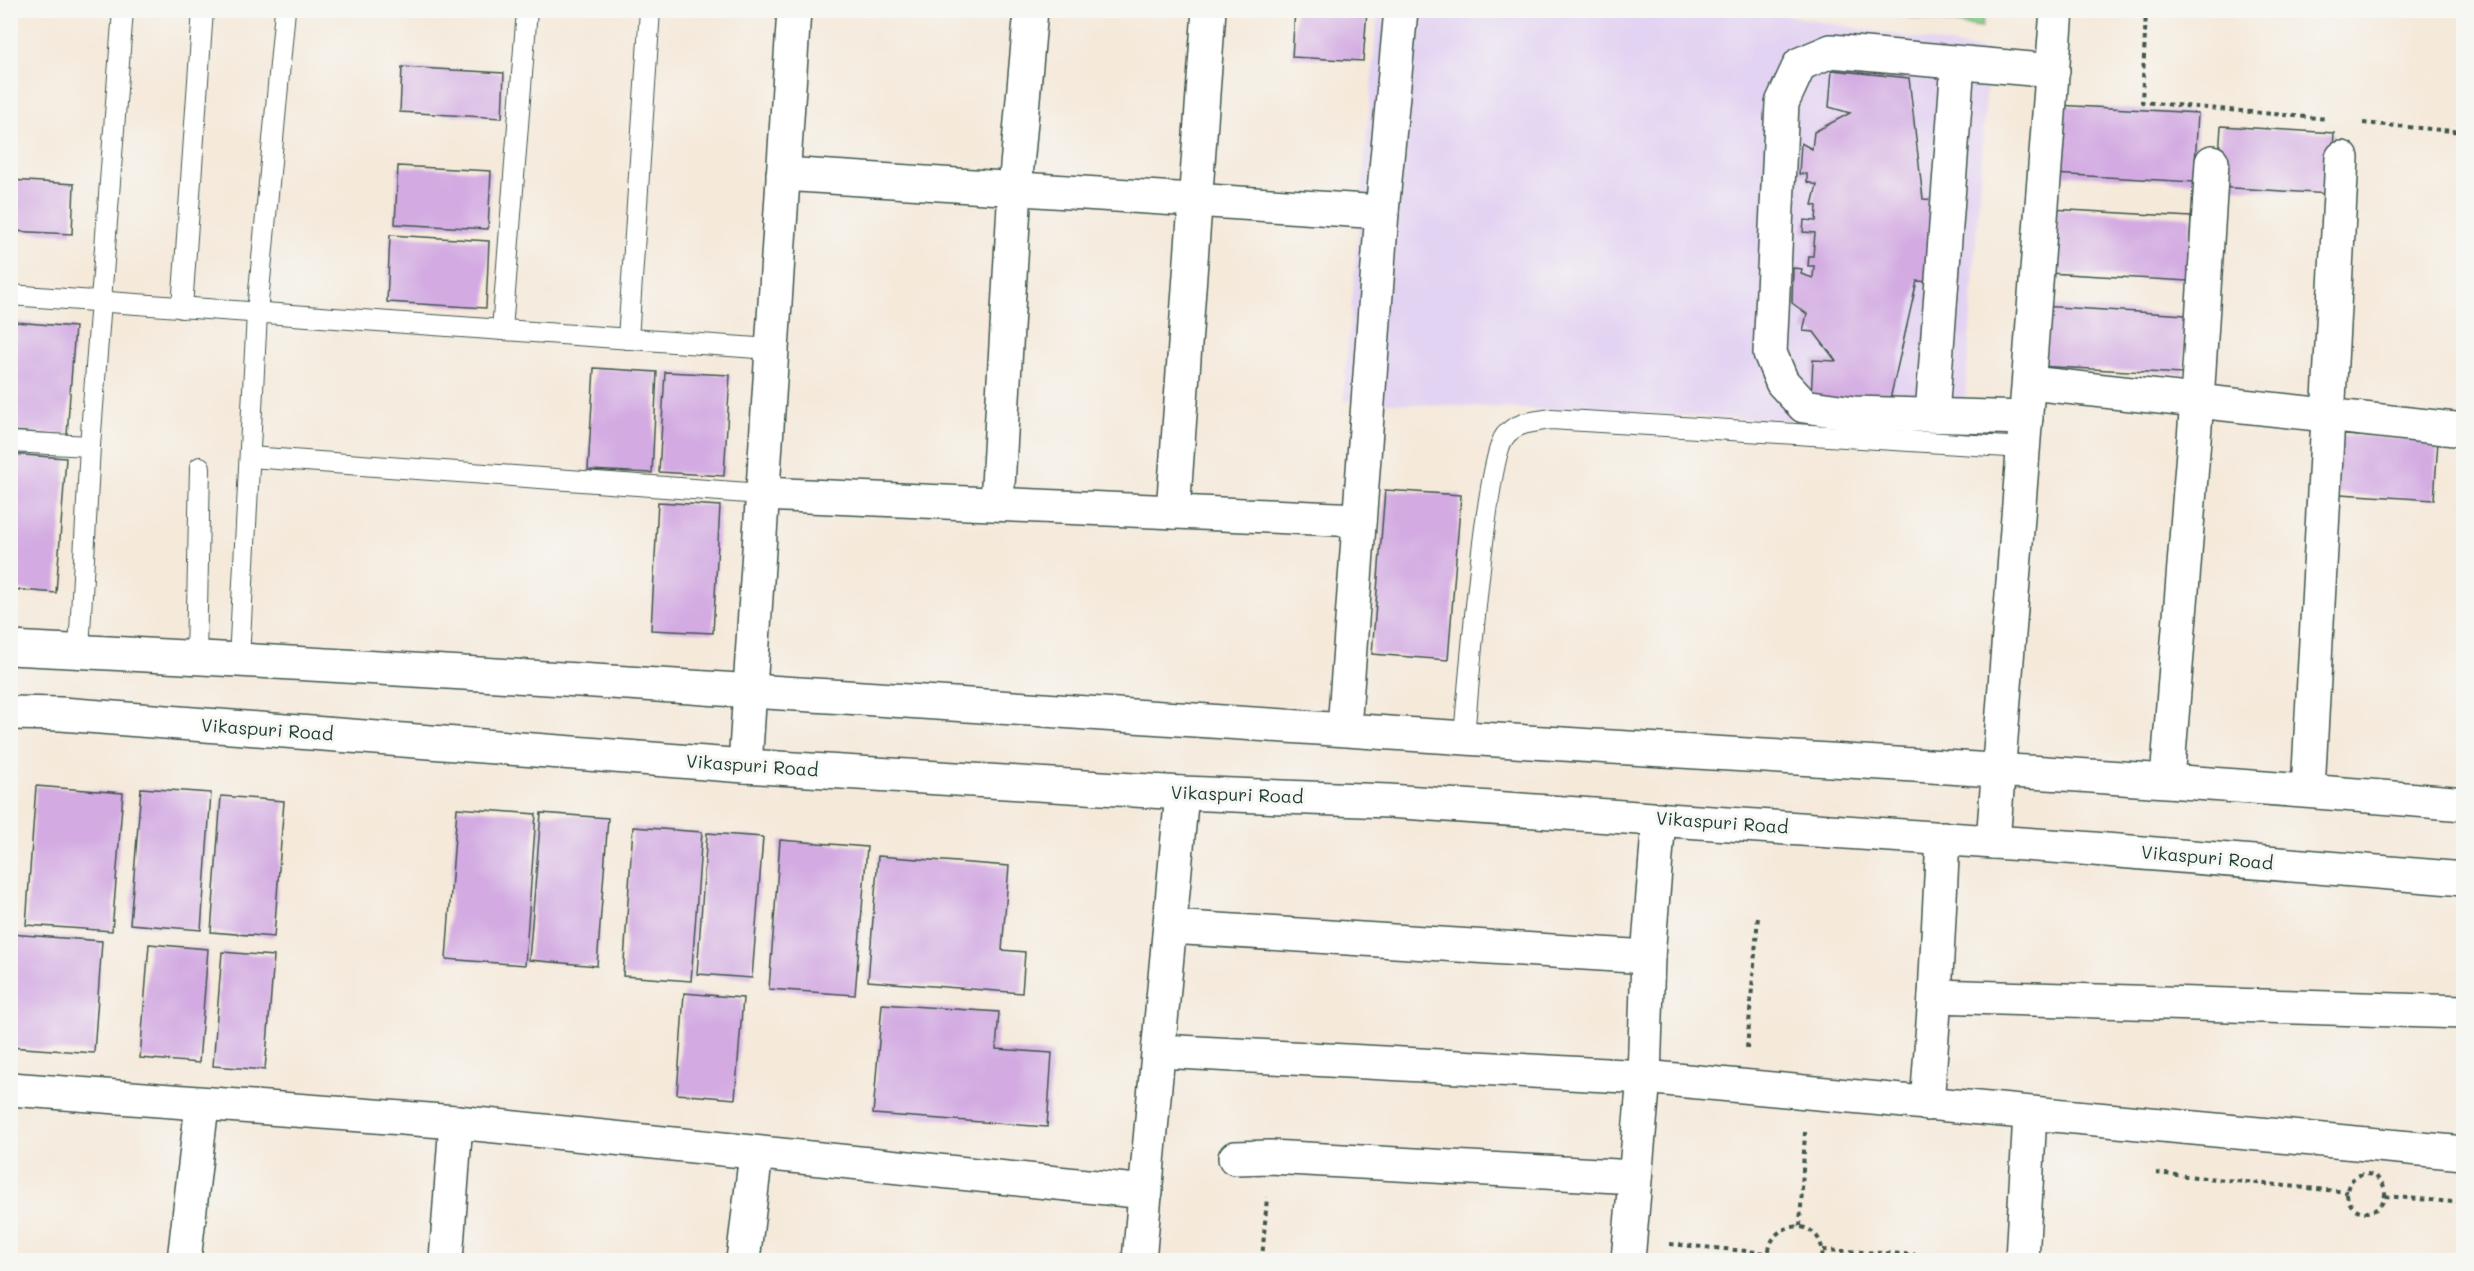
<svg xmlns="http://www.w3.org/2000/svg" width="2474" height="1271" viewBox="0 0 2474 1271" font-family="Mali,sans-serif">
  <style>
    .built { fill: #e3d3f2 }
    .green { fill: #8ed48f; stroke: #568862; stroke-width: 1.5 }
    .building { fill: #d3abe2 }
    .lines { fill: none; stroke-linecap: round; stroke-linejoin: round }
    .service-casing { stroke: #3f574d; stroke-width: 22 }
    .minor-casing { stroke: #3f574d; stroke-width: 36 }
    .tertiary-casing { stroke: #3f574d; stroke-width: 36 }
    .path { stroke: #3f574d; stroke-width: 4; stroke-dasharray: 4.5 4.5; stroke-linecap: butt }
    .service { stroke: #fff; stroke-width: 20 }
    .minor { stroke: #fff; stroke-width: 33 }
    .tertiary { stroke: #fff; stroke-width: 33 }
    .labels { text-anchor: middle; stroke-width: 6; stroke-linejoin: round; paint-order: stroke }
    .street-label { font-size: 18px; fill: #1f3d34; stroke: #f6f6f2 }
  </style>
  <rect width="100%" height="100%" fill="#f6f6f2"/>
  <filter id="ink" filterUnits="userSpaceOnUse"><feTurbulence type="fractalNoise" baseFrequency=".0167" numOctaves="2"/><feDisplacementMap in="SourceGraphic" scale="12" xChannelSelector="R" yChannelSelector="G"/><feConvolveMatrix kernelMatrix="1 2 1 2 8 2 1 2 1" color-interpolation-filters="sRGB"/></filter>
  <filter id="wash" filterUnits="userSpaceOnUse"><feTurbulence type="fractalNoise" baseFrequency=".008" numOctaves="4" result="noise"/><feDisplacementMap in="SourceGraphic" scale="24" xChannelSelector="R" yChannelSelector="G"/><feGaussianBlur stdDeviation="1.35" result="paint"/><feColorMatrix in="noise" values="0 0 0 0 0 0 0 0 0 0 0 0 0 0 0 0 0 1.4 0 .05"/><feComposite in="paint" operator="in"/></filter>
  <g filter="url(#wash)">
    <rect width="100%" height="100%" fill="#f5e9da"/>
    <path class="built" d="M1378,11h382l229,40 -26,377 -620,-27z"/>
    <path class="green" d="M1864,11l120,-1v1l-2,16z"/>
    <g id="blocks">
      <g class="building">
        <path d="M1295,10h72l-4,51 -71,-4z"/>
        <path d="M402,67l102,6 -2,45 -102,-6z"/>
        <path d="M1832,70l77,8 14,121 14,1 -6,82 -14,-1 -28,123 -78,-5 2,-39 23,1 -22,-29 -11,-1 4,-17 -15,-11 1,-35 9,1 -1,5 12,4 1,-12h-6l1,-10h4l2,-23 -12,-1 1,-12 12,1 1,-15 -5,-1 5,-20 -10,-3v-8h-8l2,-31 11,6 2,-17 36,-19 -21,-6z"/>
        <path d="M2057,105l141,8 -4,69 -141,-8z"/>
        <path d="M2221,126l113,7 -4,61 -113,-7z"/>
        <path d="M398,166l93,5 -3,58 -93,-5z"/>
        <path d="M10,180l64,4 -2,50 -62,-3z"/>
        <path d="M2051,209l140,8 -3,64 -140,-8z"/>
        <path d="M390,235l99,6 -3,67 -99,-6z"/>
        <path d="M2040,306l146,9 -3,59 -146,-8z"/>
        <path d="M15,322l60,5 -8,108 -57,-4z"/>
        <path d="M594,368l63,4 -5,101 -64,-3z"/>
        <path d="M665,372l65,3 -6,101 -65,-4z"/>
        <path d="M2329,434l109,7 -4,59 -109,-7z"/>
        <path d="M10,454l56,4 -10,135 -46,-4z"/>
        <path d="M1385,490l76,5 -13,165 -76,-6z"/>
        <path d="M658,502l62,4 -7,127 -62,-3z"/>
        <path d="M36,786l87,7 -11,138 -86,-6z"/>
        <path d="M141,788l70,5 -10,137 -71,-6z"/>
        <path d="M221,796l63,5 -10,136 -63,-5z"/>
        <path d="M457,808l79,6 -11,151 -79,-6z"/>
        <path d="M541,813l67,5 -11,148 -68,-6z"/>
        <path d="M633,827l69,5 -11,149 -68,-5z"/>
        <path d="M707,833l56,4 -11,141 -55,-4z"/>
        <path d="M780,840l87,7 -12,148 -86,-6z"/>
        <path d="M878,856l131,10 -7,84 23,2 -3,41 -154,-12z"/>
        <path d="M10,934l92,7 -8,112 -84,-6z"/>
        <path d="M149,944l59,5 -9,114 -59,-5z"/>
        <path d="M222,952l52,4 -9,114 -52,-4z"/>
        <path d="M684,993l59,5 -8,101 -58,-5z"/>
        <path d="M882,1004l117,8 -3,37 56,4 -5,74 -174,-13z"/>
      </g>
    </g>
  </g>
  <g filter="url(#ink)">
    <use href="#blocks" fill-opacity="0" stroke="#3f574d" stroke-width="1.5"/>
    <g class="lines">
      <defs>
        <g id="service">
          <path d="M10,295l761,54"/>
          <path d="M182,308l21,-298"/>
          <path d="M502,330l25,-320"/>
          <path d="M628,339l22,-329"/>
          <path d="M10,442l80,4"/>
          <path d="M250,457l512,37"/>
          <path d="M79,651l11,-205 33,-436"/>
          <path d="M196,657l4,-190"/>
          <path d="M239,660l18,-347 28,-303"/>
          <path d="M1464,737c4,-44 22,-279 41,-301 11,-14 29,-14 46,-17l473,29"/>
        </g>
        <g id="minor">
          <path d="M783,174l599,38"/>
          <path d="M2030,383l434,47"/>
          <path d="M1932,415l26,-352"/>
          <path d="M2026,418l-172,-5 -50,-7 -22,-24 -12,-29 12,-250 18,-39 31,-13 222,20"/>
          <path d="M762,494l597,26"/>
          <path d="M997,503l18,-315 16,-178"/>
          <path d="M1173,512l36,-502"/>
          <path d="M1344,729l38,-517 19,-202"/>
          <path d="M745,766l49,-756"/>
          <path d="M2167,780l30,-379 15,-239"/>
          <path d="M2308,790l34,-632"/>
          <path d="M1993,842l64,-832"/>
          <path d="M1170,927l478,30"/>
          <path d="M1935,996l8,-158"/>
          <path d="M1160,1051l484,26 820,76"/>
          <path d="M10,1089l446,33 690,70"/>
          <path d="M1927,1104l8,-108 529,16"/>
          <path d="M1235,1158l35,-1 365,20"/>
          <path d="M184,1260l18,-155"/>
          <path d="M446,1260l10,-138"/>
          <path d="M743,1260l13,-106"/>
          <path d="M1139,1260l43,-467"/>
          <path d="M1628,1260l16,-183 4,-120 11,-138"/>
          <path d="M2022,1260l8,-146"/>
        </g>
        <g id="tertiary">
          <path d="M10,648c486,24 970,58 1455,90 333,21 666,37 999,66"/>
          <path d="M10,713l51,1 684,52 437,27 206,8 693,47 383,31"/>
        </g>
      </defs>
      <use href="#service" class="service-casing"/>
      <use href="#minor" class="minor-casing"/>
      <use href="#tertiary" class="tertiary-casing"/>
      <g class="path">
        <path d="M2146,10l-4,92 186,17"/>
        <path d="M2363,123l101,9"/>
        <path d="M1747,1048l11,-131"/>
        <path d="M2156,1173l191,19"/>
        <circle cx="2366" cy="1193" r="19"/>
        <path d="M2385,1196l79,7"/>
        <path d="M1800,1226l5,-94"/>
        <path d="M1670,1244l98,9"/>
        <path d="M1823,1250l161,8"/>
        <path d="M1262,1260l5,-63"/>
        <path d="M1769,1260c-5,-44 59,-45 53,0"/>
      </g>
      <use href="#service" class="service"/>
      <use href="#minor" class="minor"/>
      <use href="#tertiary" class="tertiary"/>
    </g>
  </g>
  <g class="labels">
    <g class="street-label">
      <text transform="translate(267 730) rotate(4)" y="6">Vikaspuri Road</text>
      <text transform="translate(752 766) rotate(4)" y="6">Vikaspuri Road</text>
      <text transform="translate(1237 795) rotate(2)" y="6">Vikaspuri Road</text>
      <text transform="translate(1722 823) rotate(4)" y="6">Vikaspuri Road</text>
      <text transform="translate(2207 858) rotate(5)" y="6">Vikaspuri Road</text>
    </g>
  </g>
  <rect width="2474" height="1271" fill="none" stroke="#f6f6f2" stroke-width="36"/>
</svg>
